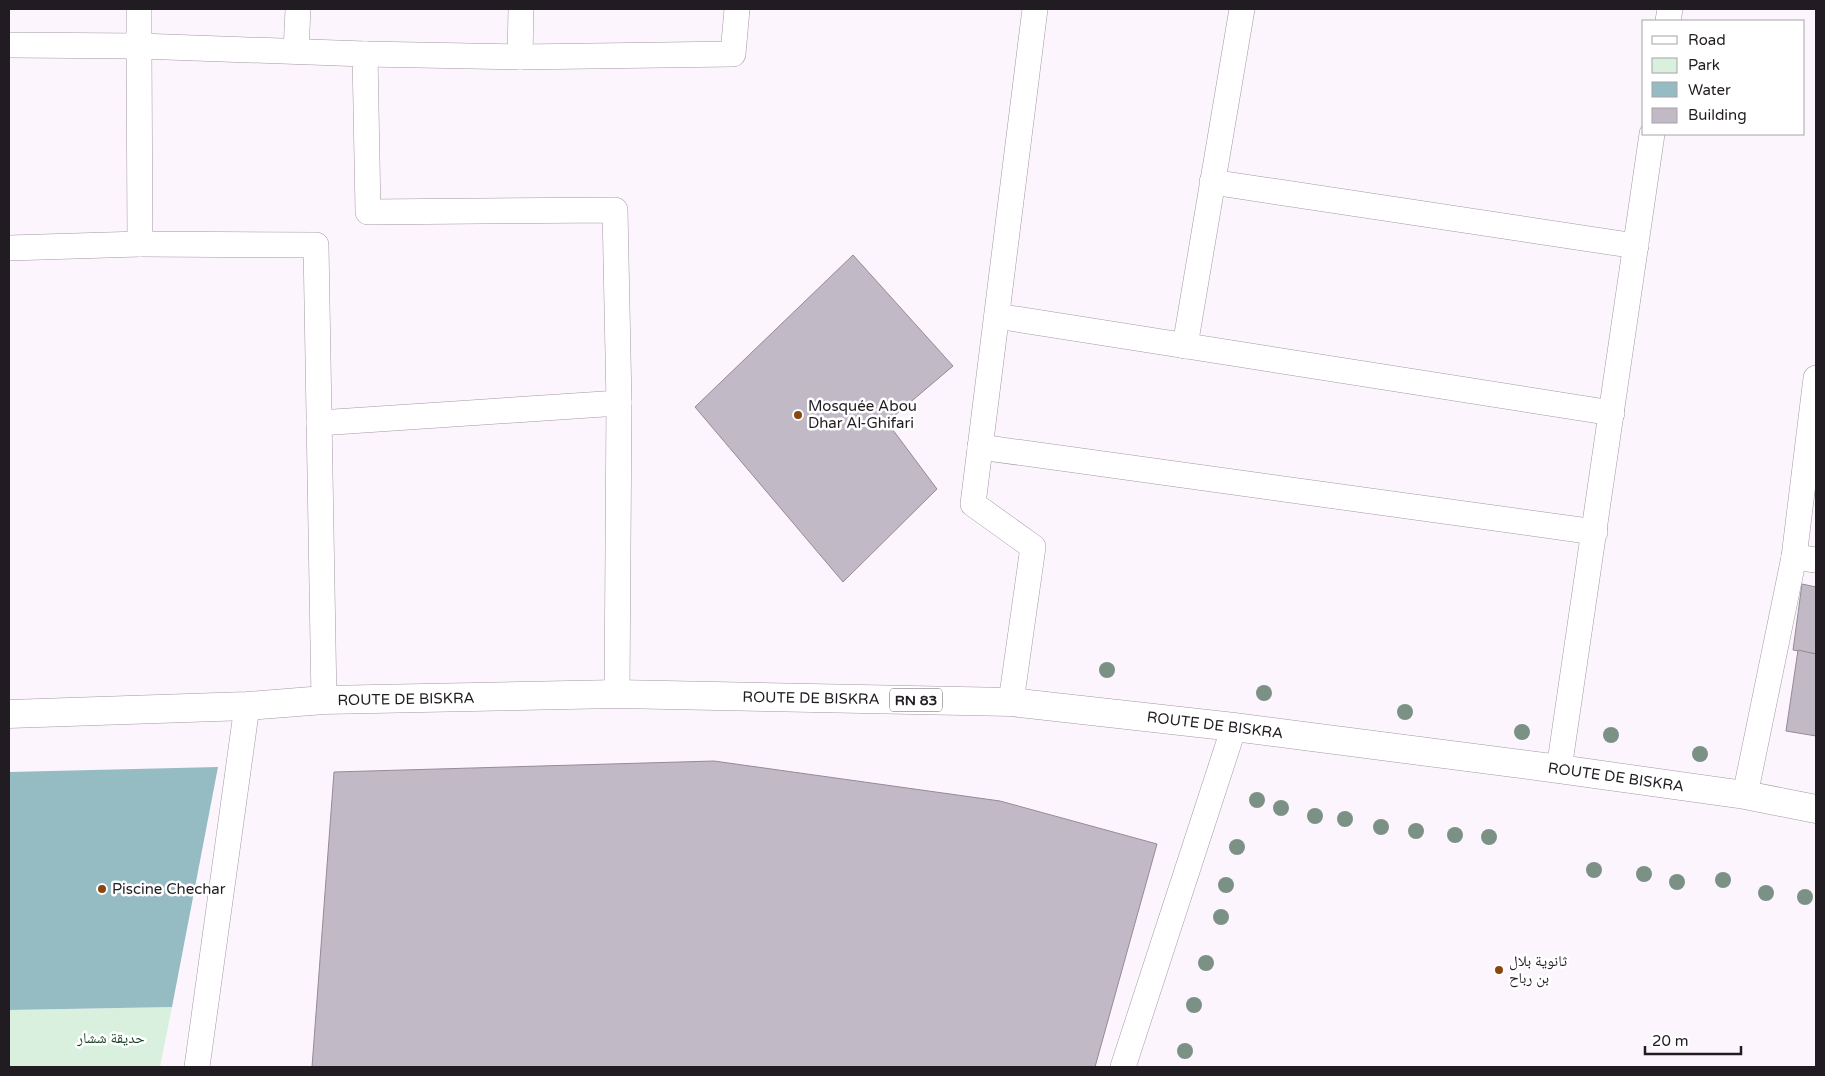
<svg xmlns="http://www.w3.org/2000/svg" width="1825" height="1076" viewBox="0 0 1825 1076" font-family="'Varela Round','Noto Naskh Arabic',sans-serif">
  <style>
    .green { fill: #d8f0dd }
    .water { fill: #95bbc3 }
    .building { fill: #c2b9c7; stroke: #948a98 }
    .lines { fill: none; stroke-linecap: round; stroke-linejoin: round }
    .minor-casing { stroke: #a398a4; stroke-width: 26 }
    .primary-casing { stroke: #a398a4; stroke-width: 29 }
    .minor { stroke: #fff; stroke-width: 25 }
    .primary { stroke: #fff; stroke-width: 28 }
    .tree { fill: #7c9185 }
    .poi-dot { fill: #884711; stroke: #fff; stroke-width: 2 }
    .labels { text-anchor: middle; stroke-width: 5; stroke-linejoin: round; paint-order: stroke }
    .shield { fill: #fff; stroke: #646064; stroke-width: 1 }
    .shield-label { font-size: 14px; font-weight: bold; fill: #211c21 }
    .poi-label { font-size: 15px; fill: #211c21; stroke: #fff; text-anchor: start }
    .street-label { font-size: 15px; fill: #211c21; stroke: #fff }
    .park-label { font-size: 15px; fill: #123f22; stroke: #fff }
  </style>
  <rect width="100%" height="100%" fill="#fdf5fd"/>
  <path class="green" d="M172,1007l-12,60h-151v-57z"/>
  <path class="water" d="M218,767l-46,240 -163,3v-238z"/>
  <g class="building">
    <path d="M853,255l100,111 -66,56 50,67 -94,93 -148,-175z"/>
    <path d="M1802,584l14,3v67l-23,-4z"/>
    <path d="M1798,650l18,4v82l-30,-5z"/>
    <path d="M714,761l286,40 157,43 -62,223h-783l22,-295z"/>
  </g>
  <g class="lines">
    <defs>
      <g id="minor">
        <path d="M1668,21l2,-12"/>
        <path d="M9,45l130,1v-37"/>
        <path d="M296,51l2,-42"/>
        <path d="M365,54l155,3 1,-48"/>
        <path d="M520,57l213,-3 4,-45"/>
        <path d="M1212,182l424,64"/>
        <path d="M9,248l131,-4"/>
        <path d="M997,316l615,97"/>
        <path d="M1185,346l57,-337"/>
        <path d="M319,423l300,-20"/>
        <path d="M980,447l615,85"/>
        <path d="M1794,557l22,3"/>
        <path d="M324,700l-8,-455 -176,-1 -1,-198 226,8 3,158 247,-2 4,193 -2,291"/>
        <path d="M1011,702l22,-155 -60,-43 62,-495"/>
        <path d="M1559,769l93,-635"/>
        <path d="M1745,795l49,-238 22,-179"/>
        <path d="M197,1067l50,-361"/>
        <path d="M1123,1067l111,-340"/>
      </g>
      <path id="primary" d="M9,714l238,-8 77,-6 293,-6 394,8 223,25 325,42 186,26 71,14"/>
    </defs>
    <use href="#minor" class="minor-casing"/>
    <use href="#primary" class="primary-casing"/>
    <use href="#minor" class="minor"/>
    <use href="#primary" class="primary"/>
  </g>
  <g class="tree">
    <circle cx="1107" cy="670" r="8"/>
    <circle cx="1264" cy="693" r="8"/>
    <circle cx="1405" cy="712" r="8"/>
    <circle cx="1522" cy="732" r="8"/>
    <circle cx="1611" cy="735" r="8"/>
    <circle cx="1700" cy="754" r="8"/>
    <circle cx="1257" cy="800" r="8"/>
    <circle cx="1281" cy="808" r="8"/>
    <circle cx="1315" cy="816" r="8"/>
    <circle cx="1345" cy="819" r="8"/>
    <circle cx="1381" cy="827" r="8"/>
    <circle cx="1416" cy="831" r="8"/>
    <circle cx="1455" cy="835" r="8"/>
    <circle cx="1489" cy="837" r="8"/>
    <circle cx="1237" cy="847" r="8"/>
    <circle cx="1594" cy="870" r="8"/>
    <circle cx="1644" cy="874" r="8"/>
    <circle cx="1723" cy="880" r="8"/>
    <circle cx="1677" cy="882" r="8"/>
    <circle cx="1226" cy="885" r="8"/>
    <circle cx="1766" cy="893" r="8"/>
    <circle cx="1805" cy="897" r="8"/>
    <circle cx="1221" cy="917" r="8"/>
    <circle cx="1206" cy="963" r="8"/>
    <circle cx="1194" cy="1005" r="8"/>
    <circle cx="1185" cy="1051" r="8"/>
  </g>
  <g class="poi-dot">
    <circle cx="798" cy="415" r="5"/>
    <circle cx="102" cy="889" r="5"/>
    <circle cx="1499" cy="970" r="5"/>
  </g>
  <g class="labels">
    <rect class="shield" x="890" y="688.5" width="52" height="23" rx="4"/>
    <g class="shield-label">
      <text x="916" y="705">RN 83</text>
    </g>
    <g class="poi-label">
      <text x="808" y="411">Mosquée Abou<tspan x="808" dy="17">Dhar Al-Ghifari</tspan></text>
      <text x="112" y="894">Piscine Chechar</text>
      <text x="1509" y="966">ثانوية بلال<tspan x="1509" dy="17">بن رباح</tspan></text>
    </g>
    <g class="street-label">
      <text transform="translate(811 698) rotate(1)" y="5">ROUTE DE BISKRA</text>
      <text transform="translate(406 699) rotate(-1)" y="5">ROUTE DE BISKRA</text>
      <text transform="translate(1215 725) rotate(7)" y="5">ROUTE DE BISKRA</text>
      <text transform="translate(1616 777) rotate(8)" y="5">ROUTE DE BISKRA</text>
    </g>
    <g class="park-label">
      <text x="111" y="1043">حديقة ششار</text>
    </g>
  </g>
  <rect width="1825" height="1076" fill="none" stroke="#211c21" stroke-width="20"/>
  <rect x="1642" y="20" width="162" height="115" fill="#ffffff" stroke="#a6a4a6"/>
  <rect x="1652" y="36" width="25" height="8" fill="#ffffff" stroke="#a6a4a6"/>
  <text x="1688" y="45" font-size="15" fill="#211c21">Road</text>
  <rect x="1652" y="58" width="25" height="15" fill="#d8f0dd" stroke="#a6a4a6"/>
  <text x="1688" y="70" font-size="15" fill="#211c21">Park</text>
  <rect x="1652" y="82" width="25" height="15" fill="#95bbc3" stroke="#a6a4a6"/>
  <text x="1688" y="95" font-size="15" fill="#211c21">Water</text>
  <rect x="1652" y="108" width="25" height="15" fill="#c2b9c7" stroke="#a6a4a6"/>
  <text x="1688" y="120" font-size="15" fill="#211c21">Building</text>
  <path d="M1645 1046v8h96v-8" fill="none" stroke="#211c21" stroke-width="2.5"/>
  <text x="1652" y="1046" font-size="15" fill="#211c21" stroke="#ffffff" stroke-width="4" paint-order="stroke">20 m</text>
</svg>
